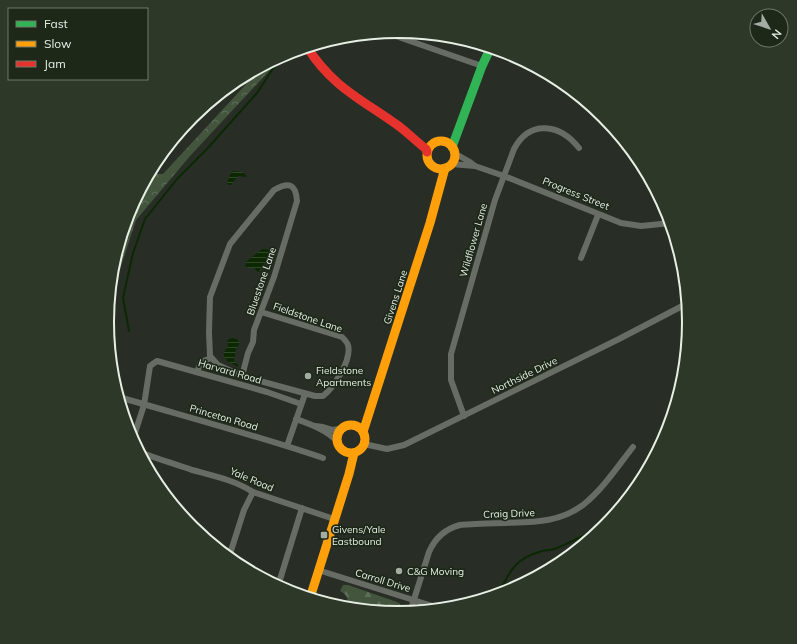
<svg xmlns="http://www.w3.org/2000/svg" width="797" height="644" viewBox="0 0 797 644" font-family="Mulish,sans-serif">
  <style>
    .forest { fill: url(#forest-firs) }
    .park { fill: url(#park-crowns) }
    .water { fill: url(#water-rules) }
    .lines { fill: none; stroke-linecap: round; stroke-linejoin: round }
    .stream { stroke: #0c2803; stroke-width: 2 }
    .street { stroke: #676c65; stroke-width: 6 }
    .fast { stroke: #30b455; stroke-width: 9 }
    .slow { stroke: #ff9f0a; stroke-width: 9 }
    .jam { stroke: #e5322d; stroke-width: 9 }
    .poi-dot { fill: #a4aba2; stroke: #1d2819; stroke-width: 1.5 }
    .labels { text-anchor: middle; stroke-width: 3.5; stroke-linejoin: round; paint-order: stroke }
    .street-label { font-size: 10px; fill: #e7efe5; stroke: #1d2819 }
    .poi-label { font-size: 10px; fill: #e7efe5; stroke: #1d2819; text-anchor: start }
    .rim { fill: none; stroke: #e7efe5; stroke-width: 2 }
  </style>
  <defs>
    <pattern id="forest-firs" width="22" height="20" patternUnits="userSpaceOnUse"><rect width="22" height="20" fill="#44553e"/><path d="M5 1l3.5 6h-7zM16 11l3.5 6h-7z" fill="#5f6e5a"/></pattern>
    <pattern id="park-crowns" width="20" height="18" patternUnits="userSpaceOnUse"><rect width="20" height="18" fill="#44553e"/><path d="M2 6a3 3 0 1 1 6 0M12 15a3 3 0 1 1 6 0" fill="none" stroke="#5f6e5a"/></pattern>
    <pattern id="water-rules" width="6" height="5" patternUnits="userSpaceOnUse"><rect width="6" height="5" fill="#0c2803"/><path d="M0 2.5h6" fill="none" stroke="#2f4828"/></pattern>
  </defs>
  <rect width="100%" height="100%" fill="#282e26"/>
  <path class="forest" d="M343,585h5l49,17 3,2 3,9 -11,-1 2,-5 -9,-3 -3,7 -36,-3c3,-8 2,-13 -6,-17z"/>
  <path class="park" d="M284,55l-94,101 -54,64 -27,83 4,-38 17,-55 19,-36h14l100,-108z"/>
  <g class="water">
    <path d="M232,171l10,1 5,4 -2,1 -7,-1 -7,9h-2l-2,-1 2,-7z"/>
    <path d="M262,249h4l7,3v1l-13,16 -1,4 -5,-5h-6l-3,-2 2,-5z"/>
    <path d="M233,338l4,1 3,4 -4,6 -2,12 4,4v2l-11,-6 -3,-5v-4l4,-6 -1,-5 2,-2z"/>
  </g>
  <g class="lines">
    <g class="stream">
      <path d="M129,331l-6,-33 10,-45 12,-34 32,-40 29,-29 51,-57 15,-23 16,-17"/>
      <path d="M498,595c12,-24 16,-36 44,-44 5,-1 11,-1 15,-3 15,-6 30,-16 46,-19"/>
    </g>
    <g class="street">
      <path d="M387,33l95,33"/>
      <path d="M454,153l16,9 5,4"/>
      <path d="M451,164l24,2 29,10 117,47 20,3 30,-3"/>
      <path d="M581,258l17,-43"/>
      <path d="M197,372l4,-10 10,-4"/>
      <path d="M242,376l6,-23 5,-11 1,-12 20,-53 23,-76c-1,-18 -9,-19 -23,-11l-44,54 -20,53 -1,35 1,24 8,9 24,11 73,20h8c11,-9 29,-36 25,-51 -1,-3 -4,-6 -6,-8l-81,-25"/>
      <path d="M119,397c68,20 136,38 204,61"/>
      <path d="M464,416l-13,-36v-26l44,-154 19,-51c16,-30 46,-25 65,-1"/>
      <path d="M296,419c14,5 31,11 42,23"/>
      <path d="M315,426l8,1 10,3 11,-2"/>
      <path d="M133,439l11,-34 6,-39 7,-5 110,31 34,12"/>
      <path d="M364,444l23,5 17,-4 215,-106 69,-36"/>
      <path d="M287,446l18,-52"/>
      <path d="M140,452c17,7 35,12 52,18 22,6 42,10 61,22l81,27"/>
      <path d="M229,557l15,-47 9,-18"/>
      <path d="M318,570l124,39"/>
      <path d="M278,586l24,-78"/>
      <path d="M410,612l19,-60c6,-14 16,-23 31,-27 15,-1 29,-2 44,-2 28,-1 55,0 79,-18 20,-16 35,-39 50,-58"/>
    </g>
    <path class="fast" d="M452,147l30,-81 9,-19"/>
    <g class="slow">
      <circle cx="441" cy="155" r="14"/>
      <circle cx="351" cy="439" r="14"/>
      <path d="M363,432l67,-209 15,-55"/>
      <path d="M310,598l39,-124 5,-21"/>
    </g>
    <path class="jam" d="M307,47c26,41 56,53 93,80 9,7 17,15 26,22l1,3"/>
  </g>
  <g class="poi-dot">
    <circle cx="308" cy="376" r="4"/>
    <rect x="320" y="531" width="8" height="8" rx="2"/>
    <circle cx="399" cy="571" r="4"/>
  </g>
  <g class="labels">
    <g class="street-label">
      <text transform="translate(576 193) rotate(22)" y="4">Progress Street</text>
      <text transform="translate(473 240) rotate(-74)" y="4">Wildflower Lane</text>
      <text transform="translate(261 281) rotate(-71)" y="4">Bluestone Lane</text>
      <text transform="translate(395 297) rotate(-72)" y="4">Givens Lane</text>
      <text transform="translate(308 317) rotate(19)" y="4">Fieldstone Lane</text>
      <text transform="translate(230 371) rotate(16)" y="4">Harvard Road</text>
      <text transform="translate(524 375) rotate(-26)" y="4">Northside Drive</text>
      <text transform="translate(224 417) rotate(16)" y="4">Princeton Road</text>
      <text transform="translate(252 479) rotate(23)" y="4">Yale Road</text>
      <text transform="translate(509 513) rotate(-2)" y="4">Craig Drive</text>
      <text transform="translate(383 580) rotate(17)" y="4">Carroll Drive</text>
    </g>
    <g class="poi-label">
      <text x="316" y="374">Fieldstone<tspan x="316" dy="12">Apartments</tspan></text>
      <text x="332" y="533">Givens/Yale<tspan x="332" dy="12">Eastbound</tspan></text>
      <text x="407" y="575">C&amp;G Moving</text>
    </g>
  </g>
  <path d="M0 0H797V644H0ZM114 322a284 284 0 1 1 568 0a284 284 0 1 1-568 0Z" fill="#2d3829" fill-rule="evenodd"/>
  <path class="rim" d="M114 322a284 284 0 1 1 568 0a284 284 0 1 1-568 0Z"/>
  <rect x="8" y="8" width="140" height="72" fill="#1d2819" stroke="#6e786b"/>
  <rect x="16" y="21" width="20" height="6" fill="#30b455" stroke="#6e786b"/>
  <text x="44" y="28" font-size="12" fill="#e7efe5">Fast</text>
  <rect x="16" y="41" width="20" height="6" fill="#ff9f0a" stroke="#6e786b"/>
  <text x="44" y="48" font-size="12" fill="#e7efe5">Slow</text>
  <rect x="16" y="61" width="20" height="6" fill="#e5322d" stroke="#6e786b"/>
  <text x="44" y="68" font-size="12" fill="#e7efe5">Jam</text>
  <g transform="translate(769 28) rotate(129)"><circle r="19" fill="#1d2819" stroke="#6e786b"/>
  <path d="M0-3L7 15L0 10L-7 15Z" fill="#a4aba2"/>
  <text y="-6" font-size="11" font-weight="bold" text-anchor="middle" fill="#e7efe5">N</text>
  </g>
</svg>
